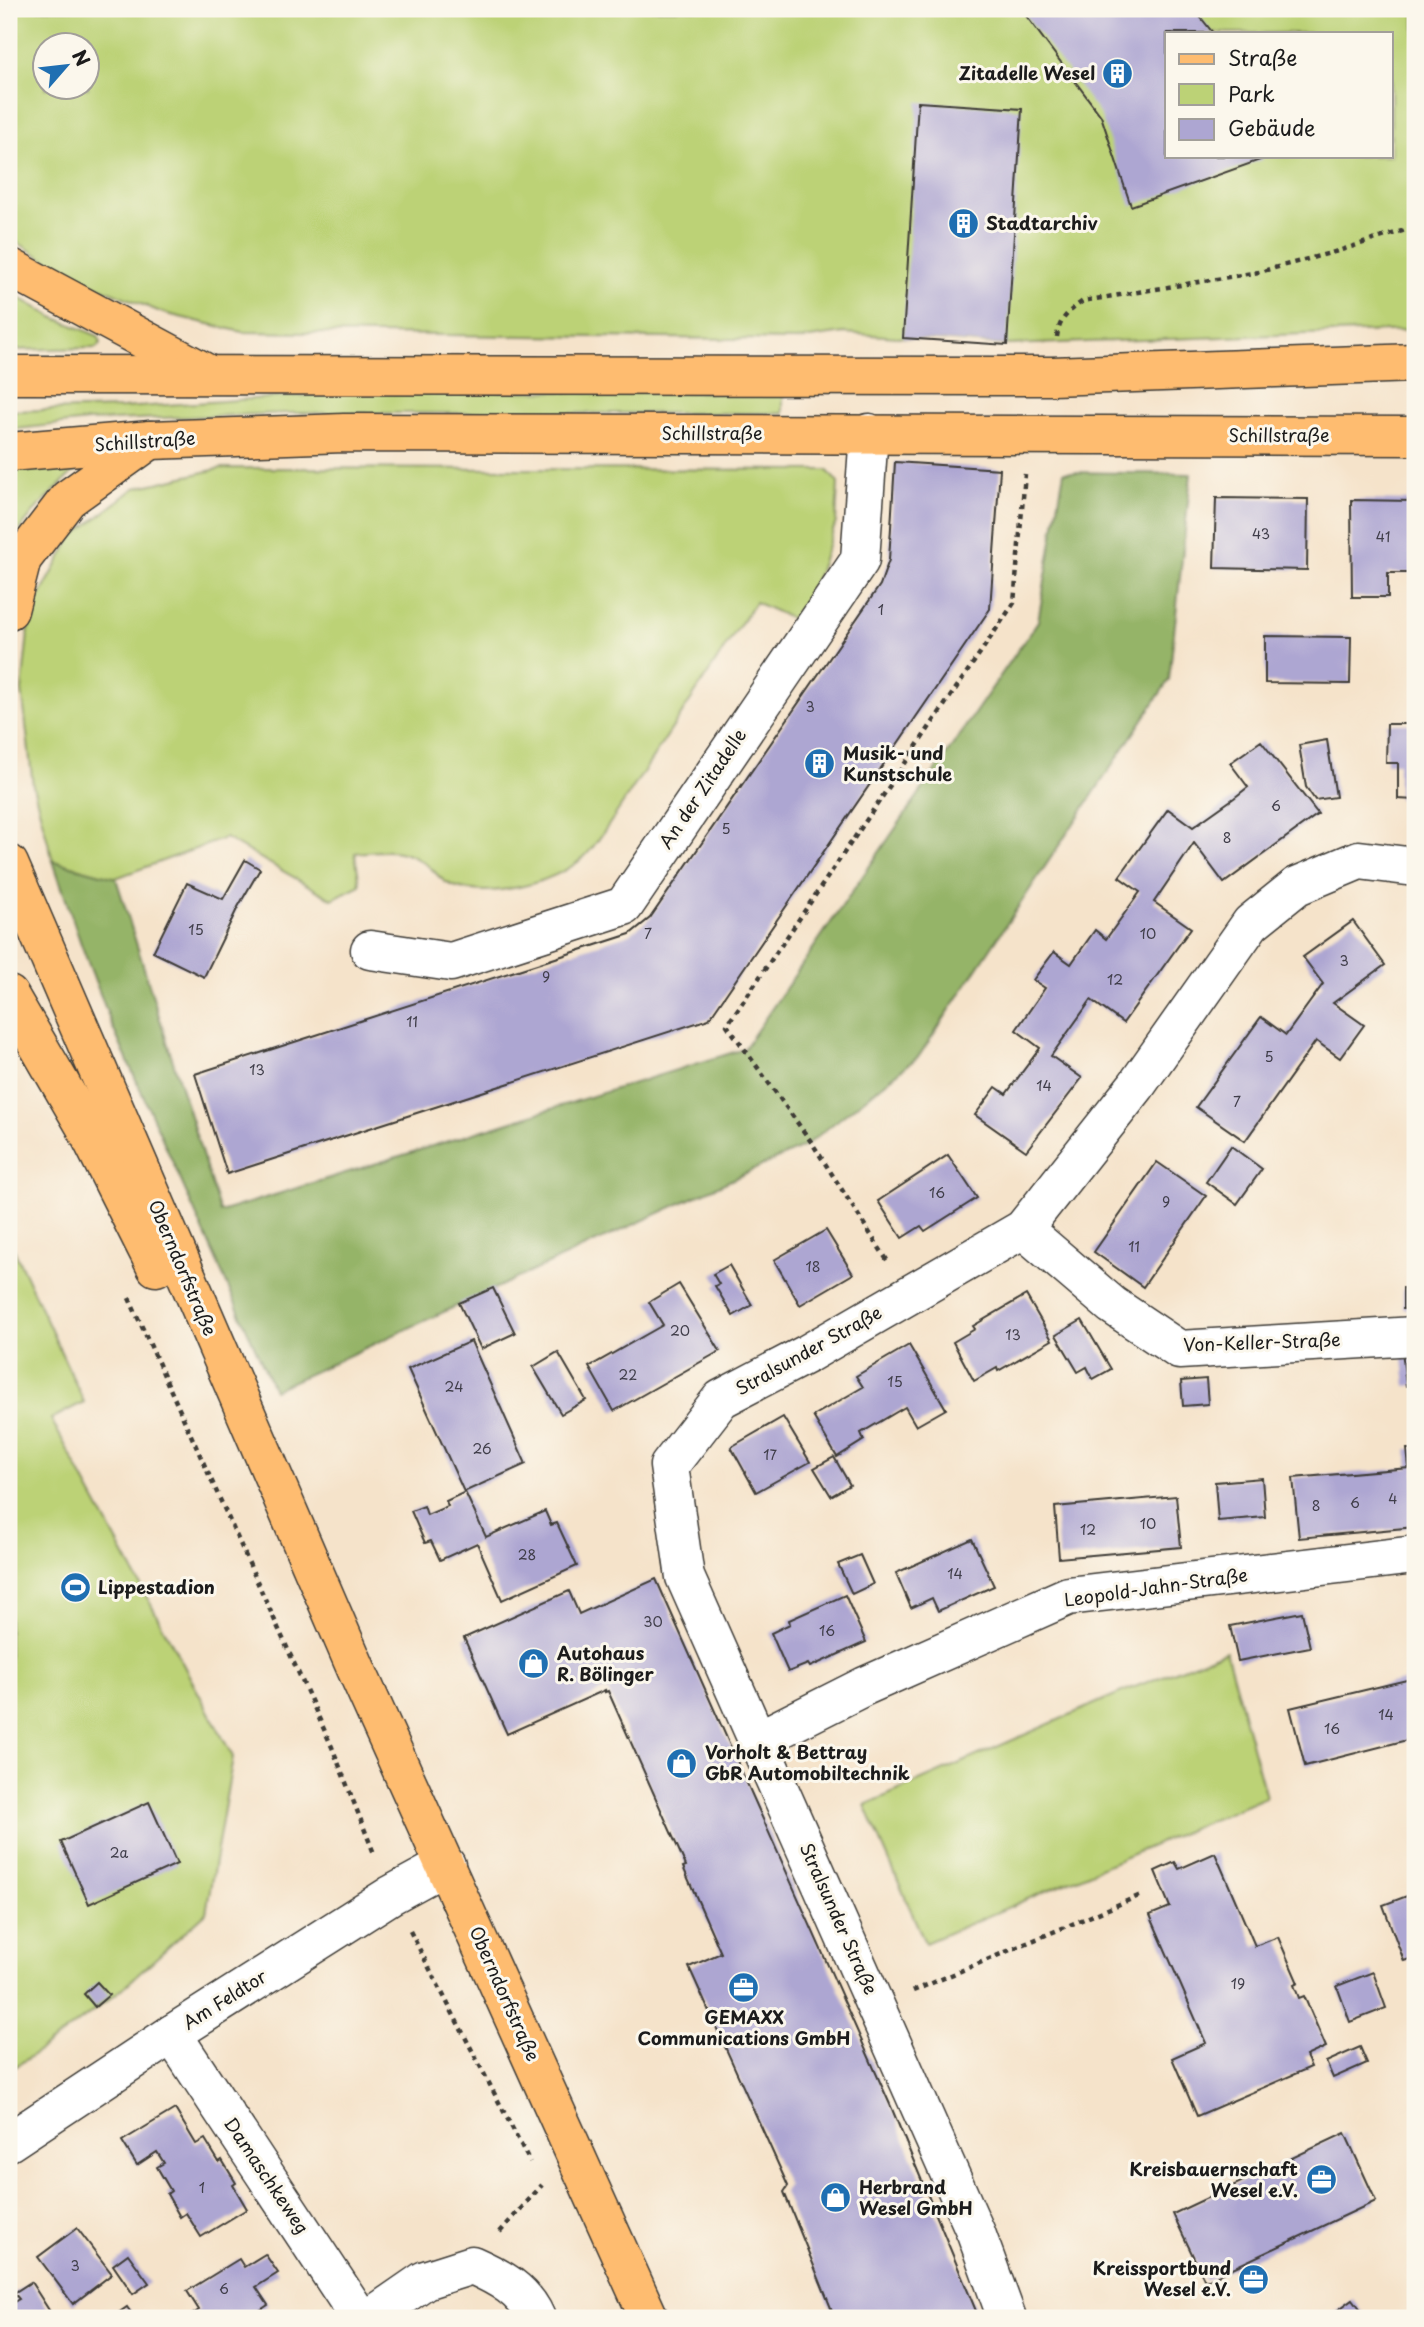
<svg xmlns="http://www.w3.org/2000/svg" width="1424" height="2327" viewBox="0 0 1424 2327" font-family="'Playpen Sans',sans-serif">
  <style>
    .green { fill: #bcd276; stroke: #6c7749; stroke-width: 2; fill-rule: evenodd }
    .forest { fill: #95b467; stroke: #586842; stroke-width: 2 }
    .building { fill: #ada6d2 }
    .lines { fill: none; stroke-linecap: round; stroke-linejoin: round }
    .minor-casing { stroke: #3d3a36; stroke-width: 41 }
    .major-casing { stroke: #3d3a36; stroke-width: 41 }
    .path { stroke: #3d3a36; stroke-width: 4.5; stroke-dasharray: 5 5; stroke-linecap: butt }
    .minor { stroke: #fff; stroke-width: 38 }
    .major { stroke: #febc70; stroke-width: 38 }
    .labels { text-anchor: middle; stroke-width: 6; stroke-linejoin: round; paint-order: stroke }
    .number-label { font-size: 14px; fill: #403e4a }
    .poi-label { font-size: 18px; font-weight: bold; fill: #1c1c1c; stroke: #fbf7ec; text-anchor: start }
    .street-label { font-size: 18px; fill: #1c1c1c; stroke: #fbf7ec }
  </style>
  <rect width="100%" height="100%" fill="#fbf7ec"/>
  <filter id="ink" filterUnits="userSpaceOnUse"><feTurbulence type="fractalNoise" baseFrequency=".0143" numOctaves="2"/><feDisplacementMap in="SourceGraphic" scale="14" xChannelSelector="R" yChannelSelector="G"/><feConvolveMatrix kernelMatrix="1 2 1 2 8 2 1 2 1" color-interpolation-filters="sRGB"/></filter>
  <filter id="wash" filterUnits="userSpaceOnUse"><feTurbulence type="fractalNoise" baseFrequency=".00686" numOctaves="4" result="noise"/><feDisplacementMap in="SourceGraphic" scale="28" xChannelSelector="R" yChannelSelector="G"/><feGaussianBlur stdDeviation="1.57" result="paint"/><feColorMatrix in="noise" values="0 0 0 0 0 0 0 0 0 0 0 0 0 0 0 0 0 1.4 0 .05"/><feComposite in="paint" operator="in"/></filter>
  <g filter="url(#wash)">
    <rect width="100%" height="100%" fill="#f5e3ca"/>
    <g class="green">
      <path d="M9,9h1406v321l-408,15 -163,-12 -48,7 -554,-8 -79,-19 -64,-26 -57,-29 -33,-21zM1167,33h224v123h-224zM46,46h42v42h-42z"/>
      <path d="M9,292l44,25 45,19 3,7 -5,5 -87,2z"/>
      <path d="M371,391l412,1v21h-495l-201,8 -78,9v-19l113,-3z"/>
      <path d="M74,464l2,5 -39,39 -25,32 -3,-3v-67z"/>
      <path d="M222,468l605,2 11,13 -2,39 -20,58 -21,40 -40,-18 -145,221c-8,11 -16,25 -26,34 -30,27 -100,45 -137,26 -7,-4 -13,-13 -20,-18 -26,-19 -42,-14 -72,-12l5,32 -28,14 -107,-61 -109,40 -63,-17 -20,-75 -11,-96 8,-76 42,-77 63,-49z"/>
      <path d="M9,1239l75,163 -33,17 182,338 -27,156 -84,76 -63,48 -50,34z"/>
      <path d="M1226,1651l40,146 -341,146 -60,-138 257,-113z"/>
    </g>
    <path class="forest" d="M1064,472l127,2 -22,206 -250,376 -114,90 -531,244 -161,-362 -32,-84 -28,-83 63,17 104,334 524,-163 294,-428z"/>
    <g id="blocks">
      <g class="building">
        <path d="M1021,9h173l19,24h-46v123h95l1,3 -132,47 -30,-90z"/>
        <path d="M918,102l104,7 -15,236 -104,-7z"/>
        <path d="M895,462l105,7 -10,140 -281,410 -482,155 -32,-100 435,-140 20,-16 230,-333 9,-25z"/>
        <path d="M1216,498l92,1 -1,71 -93,-2z"/>
        <path d="M1351,500l64,1v72h-27v24h-36z"/>
        <path d="M1265,636l86,1 -1,47 -85,-1z"/>
        <path d="M1387,724h28v76l-17,-1v-36h-12z"/>
        <path d="M1327,740l9,57 -21,3 -9,-13 -7,-42z"/>
        <path d="M1261,741l57,73 -94,69 -30,-40 -40,59 37,26 -68,95 -32,-23 -40,56 31,22 -56,73 -51,-36 21,-28 10,7 34,-46 -24,-18 29,-42 -12,-8 21,-28 17,12 24,-34 11,9 34,-47 -21,-15 49,-68 25,18 41,-29 14,-11 -18,-24z"/>
        <path d="M245,860l15,9 -22,38 -34,70 -51,-25 34,-69 36,16z"/>
        <path d="M1353,921l32,44 -52,38 31,22 -24,33 -24,-17 -71,100 -49,-34 65,-90 25,18 37,-51 -20,-27z"/>
        <path d="M1231,1146l31,23 -25,35 -31,-22z"/>
        <path d="M948,1155l29,43 -52,33 -4,-5 -19,12 -24,-37z"/>
        <path d="M1157,1162l49,34 -63,91 -49,-35z"/>
        <path d="M826,1230l27,44 -53,31 -26,-45z"/>
        <path d="M729,1265l23,40 -19,11 -18,-30 4,-2 -6,-10z"/>
        <path d="M679,1284l41,67 -106,60 -25,-44 74,-42 -14,-23z"/>
        <path d="M493,1288l22,45 -34,16 -22,-46z"/>
        <path d="M1403,1288l12,1v20h-12z"/>
        <path d="M1026,1295l26,45 -54,31 -1,-3 -23,13 -21,-39 22,-13 -2,-3z"/>
        <path d="M1082,1320l29,49 -18,10 -6,-12 -9,5 -22,-37z"/>
        <path d="M471,1341l55,123 -62,28 -56,-123z"/>
        <path d="M909,1345l37,64 -30,17 -11,-19 -44,26 3,7 -27,17 -24,-41 50,-29 -7,-11z"/>
        <path d="M1415,1348v37l-9,1 -4,-36z"/>
        <path d="M558,1352l28,48 -25,14 -28,-47z"/>
        <path d="M1206,1379l2,25 -25,2 -2,-25z"/>
        <path d="M783,1417l27,45 -54,30 -25,-45z"/>
        <path d="M1407,1449h8v78l-116,11 -6,-60 116,-10z"/>
        <path d="M834,1457l16,28 -19,11 -17,-28z"/>
        <path d="M1262,1478l3,39 -47,4 -3,-39z"/>
        <path d="M465,1492l21,45 59,-26 6,14 6,-2 20,43 -75,34 -25,-57 -37,17 -9,-19 -6,2 -14,-32 13,-5 3,9 21,-9 -2,-5z"/>
        <path d="M1176,1496l5,51 -122,11 -4,-51z"/>
        <path d="M972,1539l22,47 -56,25 -6,-13 -21,10 -15,-35z"/>
        <path d="M860,1555l13,29 -21,10 -14,-30z"/>
        <path d="M656,1579l236,530 87,209h-144l-51,-126 4,-6 -99,-219 32,-14 -38,-86 3,-1 -78,-175 -3,1v-2l-98,44 -43,-96 105,-47 10,23z"/>
        <path d="M845,1595l21,47 -56,25 -2,-3 -20,8 -17,-39 19,-9 -1,-4z"/>
        <path d="M1302,1612l8,35 -72,14 -8,-35z"/>
        <path d="M1415,1678v60l-110,28 -15,-58z"/>
        <path d="M149,1802l28,62 -88,40 -28,-62z"/>
        <path d="M1215,1853l40,93 23,-9 20,46 -4,2 5,13 5,-2 22,51 -20,9 5,11 -114,49 -25,-58 34,-15 -56,-128 20,-8 -15,-36 20,-9 4,7z"/>
        <path d="M1415,1893v64l-11,4 -21,-56z"/>
        <path d="M1373,1972l13,36 -36,14 -13,-36z"/>
        <path d="M97,1982l12,13 -14,12 -11,-13z"/>
        <path d="M1360,2047l7,16 -34,15 -7,-16z"/>
        <path d="M175,2109l21,35 9,-5 14,23 3,-2 14,23 -3,2 14,24 -46,28 -15,-24 -6,4 -13,-23 4,-3 -14,-24 7,-4 -7,-11 -20,13 -15,-24z"/>
        <path d="M1345,2133l31,68 -171,80 -32,-67z"/>
        <path d="M77,2228l35,46 -39,30 -35,-47z"/>
        <path d="M128,2254l21,29 -16,11 -20,-29z"/>
        <path d="M265,2254l13,19 -22,14 12,18 -20,13h-61l12,-8 -12,-19 52,-32 5,8z"/>
        <path d="M31,2282l23,36h-45v-13l10,-6 -5,-6z"/>
        <path d="M1353,2299l14,19h-40z"/>
        <path d="M127,2307l8,11h-24z"/>
      </g>
    </g>
  </g>
  <g filter="url(#ink)">
    <use href="#blocks" fill-opacity="0" stroke="#3d3a36" stroke-width="2"/>
    <g class="lines">
      <defs>
        <g id="minor">
          <path d="M370,950l81,12 173,-56 236,-346 9,-127"/>
          <path d="M1023,1229l89,76 67,45 236,-14"/>
          <path d="M758,1740l107,-54 203,-90 347,-41"/>
          <path d="M172,2034l188,284"/>
          <path d="M9,2142l163,-108 219,-139 55,-30"/>
          <path d="M370,2318l55,-38 47,-15c27,12 52,25 64,53"/>
          <path d="M1007,2318l-31,-85 -291,-656 -16,-111 52,-67 86,-45 216,-125 113,-143 115,-163 46,-37 62,-26 56,7"/>
        </g>
        <g id="major">
          <path d="M9,267l197,106"/>
          <path d="M9,375l1043,1 363,-13"/>
          <path d="M9,452l142,-12 193,-7 1071,3"/>
          <path d="M9,610l13,-51 46,-60 82,-59"/>
          <path d="M9,864l348,807 292,647"/>
          <path d="M9,995l76,131 71,141"/>
        </g>
      </defs>
      <use href="#minor" class="minor-casing"/>
      <use href="#major" class="major-casing"/>
      <g class="path">
        <path d="M1057,337c2,-18 12,-26 26,-36l176,-29 79,-21 77,-24"/>
        <path d="M887,1260l-75,-117 -85,-118 287,-422 11,-129"/>
        <path d="M129,1298l203,449 43,109"/>
        <path d="M410,1931l120,231"/>
        <path d="M913,1991l228,-96"/>
        <path d="M500,2232l42,-47"/>
      </g>
      <use href="#minor" class="minor"/>
      <use href="#major" class="major"/>
    </g>
  </g>
  <defs>
    <symbol id="building-disc" viewBox="-11 -11 22 22"><circle r="9.5" fill="#1f6fb2" stroke="#fbf7ec"/><path d="M-4-6H4V6H1V3H-1V6H-4ZM-2.5-4.3h1.7v1.8h-1.7ZM.8-4.3h1.7v1.8H.8ZM-2.5-1h1.7V.8h-1.7ZM.8-1h1.7V.8H.8Z" fill="#fff"/></symbol>
    <symbol id="stadium-disc" viewBox="-11 -11 22 22"><circle r="9.5" fill="#1f6fb2" stroke="#fbf7ec"/><path d="M0-5a6.5 5 0 1 0 0 10a6.5 5 0 1 0 0-10ZM-3.5-1.8h7v3.6h-7Z" fill="#fff"/></symbol>
    <symbol id="shop-disc" viewBox="-11 -11 22 22"><circle r="9.5" fill="#1f6fb2" stroke="#fbf7ec"/><path d="M-5-2.5h2.3a2.7 3.5 0 0 1 5.4 0H5L5.5 6h-11ZM-1.5-2.5h3a1.5 2.3 0 0 0-3 0Z" fill="#fff"/></symbol>
    <symbol id="office-disc" viewBox="-11 -11 22 22"><circle r="9.5" fill="#1f6fb2" stroke="#fbf7ec"/><path d="M-6-3h4V-5.5h4V-3h4V5H-6ZM-1-4.5V-3h2v-1.5ZM-6 0V1H6V0Z" fill="#fff"/></symbol>
  </defs>
  <g fill-rule="evenodd">
    <use href="#building-disc" x="1100" y="56" width="35" height="35"/>
    <use href="#building-disc" x="946" y="206" width="35" height="35"/>
    <use href="#building-disc" x="802" y="746" width="35" height="35"/>
    <use href="#stadium-disc" x="58" y="1570" width="35" height="35"/>
    <use href="#shop-disc" x="516" y="1646" width="35" height="35"/>
    <use href="#shop-disc" x="664" y="1746" width="35" height="35"/>
    <use href="#office-disc" x="726" y="1970" width="35" height="35"/>
    <use href="#office-disc" x="1304" y="2162" width="35" height="35"/>
    <use href="#shop-disc" x="818" y="2180" width="35" height="35"/>
    <use href="#office-disc" x="1236" y="2262" width="35" height="35"/>
  </g>
  <g class="labels">
    <g class="number-label">
      <text x="1261" y="539">43</text>
      <text x="1383" y="542">41</text>
      <text x="881" y="615">1</text>
      <text x="810" y="712">3</text>
      <text x="1276" y="811">6</text>
      <text x="726" y="834">5</text>
      <text x="1227" y="843">8</text>
      <text x="196" y="935">15</text>
      <text x="648" y="939">7</text>
      <text x="1148" y="939">10</text>
      <text x="1344" y="966">3</text>
      <text x="546" y="982">9</text>
      <text x="1115" y="985">12</text>
      <text x="412" y="1027">11</text>
      <text x="1269" y="1062">5</text>
      <text x="257" y="1075">13</text>
      <text x="1044" y="1091">14</text>
      <text x="1237" y="1107">7</text>
      <text x="937" y="1198">16</text>
      <text x="1166" y="1207">9</text>
      <text x="1134" y="1252">11</text>
      <text x="813" y="1272">18</text>
      <text x="680" y="1336">20</text>
      <text x="1013" y="1340">13</text>
      <text x="628" y="1380">22</text>
      <text x="895" y="1387">15</text>
      <text x="454" y="1392">24</text>
      <text x="482" y="1454">26</text>
      <text x="770" y="1460">17</text>
      <text x="1393" y="1504">4</text>
      <text x="1355" y="1508">6</text>
      <text x="1316" y="1511">8</text>
      <text x="1148" y="1529">10</text>
      <text x="1088" y="1535">12</text>
      <text x="527" y="1560">28</text>
      <text x="955" y="1579">14</text>
      <text x="653" y="1627">30</text>
      <text x="827" y="1636">16</text>
      <text x="1386" y="1720">14</text>
      <text x="1332" y="1734">16</text>
      <text x="119" y="1858">2a</text>
      <text x="1238" y="1989">19</text>
      <text x="202" y="2193">1</text>
      <text x="75" y="2271">3</text>
      <text x="224" y="2294">6</text>
    </g>
    <g class="poi-label">
      <text x="1095" y="80" text-anchor="end">Zitadelle Wesel</text>
      <text x="986" y="230">Stadtarchiv</text>
      <text x="843" y="760">Musik- und<tspan x="843" dy="21">Kunstschule</tspan></text>
      <text x="98" y="1594">Lippestadion</text>
      <text x="557" y="1660">Autohaus<tspan x="557" dy="21">R. Bölinger</tspan></text>
      <text x="705" y="1759">Vorholt &amp; Bettray<tspan x="705" dy="21">GbR Automobiltechnik</tspan></text>
      <text x="744" y="2024" text-anchor="middle">GEMAXX<tspan x="744" dy="21">Communications GmbH</tspan></text>
      <text x="1298" y="2176" text-anchor="end">Kreisbauernschaft<tspan x="1298" dy="21">Wesel e.V.</tspan></text>
      <text x="859" y="2194">Herbrand<tspan x="859" dy="21">Wesel GmbH</tspan></text>
      <text x="1231" y="2275" text-anchor="end">Kreissportbund<tspan x="1231" dy="21">Wesel e.V.</tspan></text>
    </g>
    <g class="street-label">
      <text x="712" y="440">Schillstraße</text>
      <text x="1279" y="442">Schillstraße</text>
      <text transform="translate(145 442) rotate(-4)" y="6">Schillstraße</text>
      <text transform="translate(703 789) rotate(-56)" y="6">An der Zitadelle</text>
      <text transform="translate(182 1268) rotate(67)" y="6">Oberndorfstraße</text>
      <text transform="translate(1262 1343) rotate(-2)" y="6">Von-Keller-Straße</text>
      <text transform="translate(809 1351) rotate(-29)" y="6">Stralsunder Straße</text>
      <text transform="translate(1156 1588) rotate(-8)" y="6">Leopold-Jahn-Straße</text>
      <text transform="translate(838 1919) rotate(66)" y="6">Stralsunder Straße</text>
      <text transform="translate(504 1994) rotate(66)" y="6">Oberndorfstraße</text>
      <text transform="translate(225 2000) rotate(-32)" y="6">Am Feldtor</text>
      <text transform="translate(266 2176) rotate(56)" y="6">Damaschkeweg</text>
    </g>
  </g>
  <rect width="1424" height="2327" fill="none" stroke="#fbf7ec" stroke-width="35"/>
  <rect x="1165" y="32" width="228" height="126" fill="#fbf7ec" stroke="#a29f99" stroke-width="2"/>
  <rect x="1179" y="54" width="35" height="10" fill="#febc70" stroke="#a29f99" stroke-width="2"/>
  <text x="1228" y="66" font-size="21" fill="#1c1c1c">Straße</text>
  <rect x="1179" y="84" width="35" height="21" fill="#bcd276" stroke="#a29f99" stroke-width="2"/>
  <text x="1228" y="102" font-size="21" fill="#1c1c1c">Park</text>
  <rect x="1179" y="119" width="35" height="21" fill="#ada6d2" stroke="#a29f99" stroke-width="2"/>
  <text x="1228" y="136" font-size="21" fill="#1c1c1c">Gebäude</text>
  <g transform="translate(66 66) rotate(62)"><circle r="33" fill="#fbf7ec" stroke="#a29f99" stroke-width="2"/>
  <path d="M0-5L12 26L0 18L-12 26Z" fill="#1f6fb2"/>
  <text y="-10" font-size="19" font-weight="bold" text-anchor="middle" fill="#1c1c1c">N</text>
  </g>
</svg>
